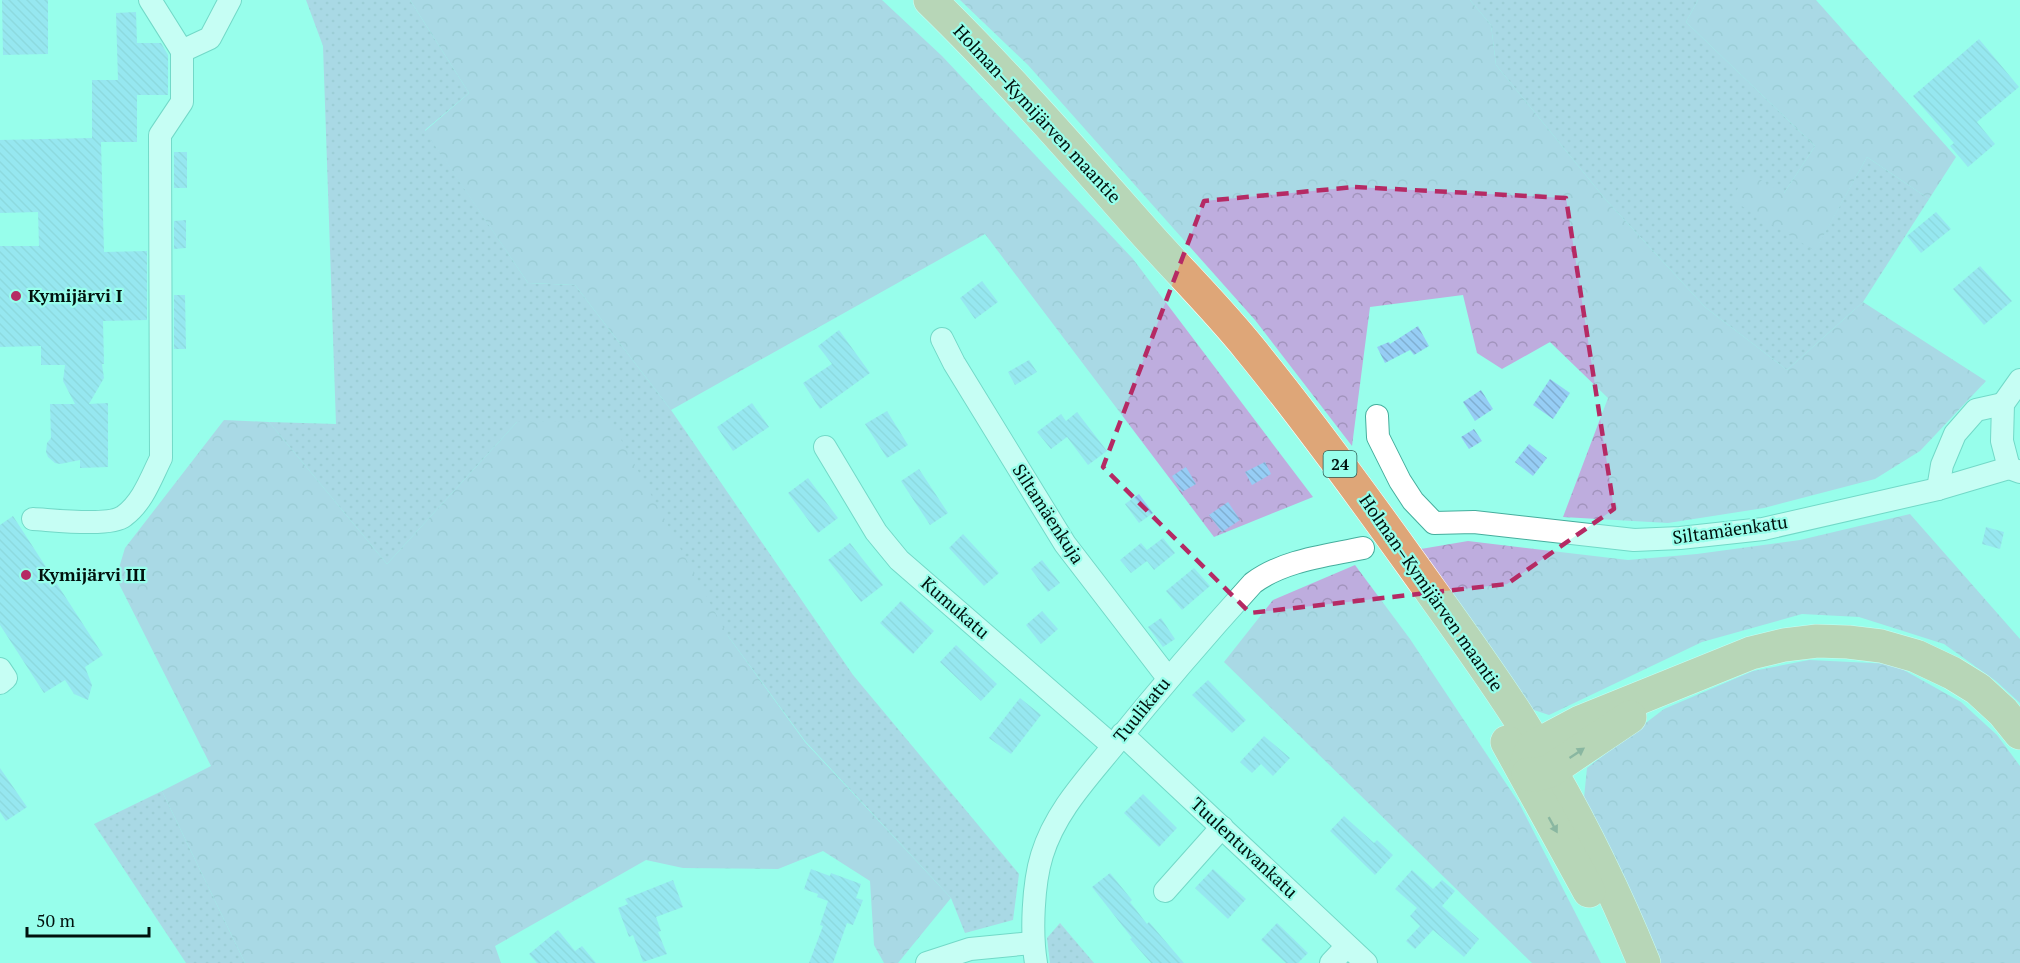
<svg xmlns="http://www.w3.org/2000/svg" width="2020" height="963" viewBox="0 0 2020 963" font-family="'PT Serif',serif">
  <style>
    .grass { fill: url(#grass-dots) }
    .forest { fill: url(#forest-crowns) }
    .building { fill: url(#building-back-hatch) }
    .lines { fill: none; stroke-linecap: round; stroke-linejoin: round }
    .minor-casing { stroke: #45ae9d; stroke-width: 24 }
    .highway-casing { stroke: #fff; stroke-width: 34 }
    .minor { stroke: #fff; stroke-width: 22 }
    .highway { stroke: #dea678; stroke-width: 33 }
    .oneway { fill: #7a6348 }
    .marked { fill: none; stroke: #b52a64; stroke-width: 4.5; stroke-dasharray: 12 8; stroke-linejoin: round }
    .poi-dot { fill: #b52a64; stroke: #98feeb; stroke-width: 2 }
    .labels { text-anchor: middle; stroke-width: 4.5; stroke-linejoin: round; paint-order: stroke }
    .shield { fill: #98feeb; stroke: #2e5850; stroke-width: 1.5 }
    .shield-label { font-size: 16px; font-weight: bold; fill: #00110d }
    .street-label { font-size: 18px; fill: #00110d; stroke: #98feeb }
    .poi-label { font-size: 18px; font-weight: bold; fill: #00110d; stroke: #98feeb; text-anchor: start }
  </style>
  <defs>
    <pattern id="grass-dots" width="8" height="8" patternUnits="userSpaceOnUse" patternTransform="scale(1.5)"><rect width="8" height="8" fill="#beadde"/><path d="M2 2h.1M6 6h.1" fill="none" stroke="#a294bd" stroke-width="1.8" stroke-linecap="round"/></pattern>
    <pattern id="forest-crowns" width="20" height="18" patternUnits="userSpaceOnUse" patternTransform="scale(1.5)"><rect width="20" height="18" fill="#beadde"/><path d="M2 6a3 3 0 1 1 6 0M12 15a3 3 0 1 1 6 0" fill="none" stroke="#a294bd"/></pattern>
    <pattern id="building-back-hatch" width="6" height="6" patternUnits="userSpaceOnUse" patternTransform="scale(1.5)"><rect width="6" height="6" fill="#96cdf5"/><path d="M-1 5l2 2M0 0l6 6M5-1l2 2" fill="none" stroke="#80afd1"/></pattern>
  </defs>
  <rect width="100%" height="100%" fill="#98feeb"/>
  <g class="grass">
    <path d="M306,0h104l59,93 -44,37 103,153 47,2 96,125 182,265 166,199 -6,46 -48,13 -14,-35 -146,-157 -77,-105 -211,-214 -130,142 -118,-142 67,2 -13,-378z"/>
    <path d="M1470,0h228l-12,22 129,124 -31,47 31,57 52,-93 62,42 -66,103 -76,68 -82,-63 -99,-107 -110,-135 -5,-40z"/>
    <path d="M162,791l83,172h-59l-92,-139z"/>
    <path d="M1060,923l34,40h-44l-3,-25z"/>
  </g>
  <g class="forest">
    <path d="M410,0h472l60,56 191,203 180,238 -99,40 -229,-303 -314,176 -96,-125 -47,-2 -103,-152 44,-38z"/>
    <path d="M960,0h510l21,25 5,40 110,135 99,107 82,63 76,-68 123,79 -66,70 -45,28 -111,29 -96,15 -105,-6 45,-119 -58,-56 -48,27 -25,-16 -14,-58 -93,12 -18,139 -97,-126 -227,-255z"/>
    <path d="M1698,0h118l140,157 -27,42 -62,-42 -52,94 -83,-51 14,-28 38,21 31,-47 -129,-124z"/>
    <path d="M224,420l45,2 118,142 130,-142 94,-1 117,215 77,106 146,156 -53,65h-14l-10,-18 -4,-64 -47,-30 -45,18 -95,-1 -37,-8 -151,86 6,17h-256l-83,-172 49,-25 -95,-188 9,-30z"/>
    <path d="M1910,514l110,125v64l-24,-22 -52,-37 -85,-27 -57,-3 -100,28 -153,73 -21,-7 -119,-157 59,-10 160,19 69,-6 103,-14z"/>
    <path d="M1355,565l55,74 109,164 82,160h-69l-308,-301 49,-62z"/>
    <path d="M1809,660l84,4 68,38 36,33 23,31v197h-364l-72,-165 3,-30 77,-59 89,-38z"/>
  </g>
  <g class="building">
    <path d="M2,0h46v54l-45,1z"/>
    <path d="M136,12l1,31h24l7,12v40h-31v47h-36l3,110 43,-1v69l-44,1 1,43h-2l2,14 -15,26 19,-1v64l-28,1v-8l-20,4 -5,-1 -7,-6 -2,-5 1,-9 4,-5 -1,-34h25l-12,-23 2,-16h-24v-19l-41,1v-101h39l-1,-34 -38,1v-73l92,-2v-58h26l-2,-67z"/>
    <path d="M1979,39l40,48 -42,35 18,22 -27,23 -18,-21 4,-3 -41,-47z"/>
    <rect x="174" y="152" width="13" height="36"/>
    <path d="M1936,212l15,17 -30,24 -14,-17z"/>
    <path d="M186,220v28l-12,1v-28z"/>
    <path d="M1980,266l32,35 -28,24 -31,-36z"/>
    <path d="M982,281l16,21 -23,17 -15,-21z"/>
    <path d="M174,295h11l1,54h-12z"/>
    <path d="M1418,326l11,20 -15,9 -4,-5 -25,13 -8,-16 12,-5 1,2z"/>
    <path d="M839,330l31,43 -50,36 -17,-26 29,-19 -14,-18z"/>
    <path d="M1029,360l8,12 -22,13 -7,-13z"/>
    <path d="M1550,379l20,14 -17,26 -20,-14z"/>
    <path d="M1481,390l12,19 -18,12 -12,-19z"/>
    <path d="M752,403l17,24 -36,24 -16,-24z"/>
    <path d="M887,411l21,34 -21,13 -22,-34z"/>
    <path d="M1077,412l30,39 -19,14 -21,-28 -16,12 -14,-17 24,-18 5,7z"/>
    <path d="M1474,429l8,12 -13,8 -8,-12z"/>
    <path d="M1529,444l18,14 -14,18 -18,-14z"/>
    <path d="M1265,462l6,12 -19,11 -7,-13z"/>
    <path d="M1186,467l10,17 -14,8 -10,-16z"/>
    <path d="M919,469l29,44 -18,12 -29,-44z"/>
    <path d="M808,478l30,40 -20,15 -30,-40z"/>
    <path d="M1139,494l14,19 -14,10 -14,-19z"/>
    <path d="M1228,502l12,18 -18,12 -13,-17z"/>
    <path d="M13,516l90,139 -18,12 7,18 -4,15 -14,-6 -9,-14 -21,13 -44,-68v-100z"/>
    <path d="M1986,527l18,5 -4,17 -18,-5z"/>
    <path d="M963,534l36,39 -15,13 -35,-38z"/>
    <path d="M1163,538l12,15 -21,17 -7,-9 -16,12 -11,-13 21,-17 6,7z"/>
    <path d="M850,543l33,42 -22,17 -33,-42z"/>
    <path d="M1042,560l18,23 -12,9 -17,-23z"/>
    <path d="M1194,568l16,18 -28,24 -16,-19z"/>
    <path d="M901,601l33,30 -21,23 -33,-31z"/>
    <path d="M1042,611l16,18 -17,15 -15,-19z"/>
    <path d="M1161,618l14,21 -12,8 -15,-20z"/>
    <path d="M956,645l41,39 -16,17 -41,-39z"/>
    <path d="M1208,680l38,40 -14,13 -40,-38z"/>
    <path d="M1020,698l21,17 -30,39 -22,-16z"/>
    <path d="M1264,736l26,22 -17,18 -12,-12 -9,9 -12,-11z"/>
    <path d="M0,768l27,39 -21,14 -6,-9z"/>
    <path d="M1143,794l34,34 -18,19 -35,-34z"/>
    <path d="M1344,816l30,27 3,-3 16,15 -18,20 -45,-44z"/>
    <path d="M811,869l19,7 1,-3 30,11 -5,14 7,2 -10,25 -6,-2 -14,40h-24l14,-37 -3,-1 8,-24 -11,-4 1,-3 -14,-5z"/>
    <path d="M1213,869l33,30 -18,20 -33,-31z"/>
    <path d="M1412,870l21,19 9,-9 13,11 -13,15 37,33 -15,18 -31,-27 -18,19 -9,-8 14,-15 -10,-10 7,-8 -22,-19z"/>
    <path d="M1110,873l22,27 -2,2 17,22 2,-2 35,41h-33l-21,-24 2,-1 -40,-51z"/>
    <path d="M673,880l10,27 -27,10 5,14 -3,1 9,22 -24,8 -10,-27 -4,2 -11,-29 10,-4 -3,-5z"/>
    <path d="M1277,923l31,30 -10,10h-12l-25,-23z"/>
    <path d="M558,930l17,21 7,-5 14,17h-59l-8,-9z"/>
  </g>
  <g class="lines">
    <defs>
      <g id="minor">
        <path d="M182,51l28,-13 20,-38"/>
        <path d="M942,339l12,24 111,181 103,134"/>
        <path d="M1377,416l1,21 22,44 13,20 21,22 40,-1 160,18 46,-2 83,-9 175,-40 71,-21 11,4"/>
        <path d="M825,447l51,85 23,28 214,186"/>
        <path d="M2009,468l-7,-27 1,-37 17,-24"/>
        <path d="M1938,489l4,-24 13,-31 21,-24 27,-6"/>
        <path d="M33,519c20,1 77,8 91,-3 19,-14 27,-38 37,-58l-1,-323 22,-33v-51l-32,-51"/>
        <path d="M0,669l6,9 -6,5"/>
        <path d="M1122,734l244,229"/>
        <path d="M1165,891l57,-64"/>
        <path d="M927,963l43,-14 62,-6"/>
        <path d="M1036,963c-5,-30 -3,-79 6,-108 13,-42 42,-73 69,-106 46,-57 93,-112 142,-166 31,-23 73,-27 110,-35"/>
        <path d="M1331,963l16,-17"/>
      </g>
      <g id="highway">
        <path d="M930,0c74,72 142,150 210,227 36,41 75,79 109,121 58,71 111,144 164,218 35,49 71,98 104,149 50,79 92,162 127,248"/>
        <path d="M1507,742l82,149"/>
        <path d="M1526,765l4,-12 5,-7 45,-24 171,-69 33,-8 33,-4 31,1 33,4 35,10 36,17 26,16 25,23 17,21"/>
        <path d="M1528,774l7,1 15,-4 80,-54"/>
      </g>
    </defs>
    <use href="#minor" class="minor-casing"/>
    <use href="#highway" class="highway-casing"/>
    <use href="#minor" class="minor"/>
    <use href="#highway" class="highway"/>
  </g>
  <defs><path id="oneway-solid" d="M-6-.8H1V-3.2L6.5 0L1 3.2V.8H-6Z" transform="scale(1.5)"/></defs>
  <g class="oneway">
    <use href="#oneway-solid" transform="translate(1577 753) rotate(-34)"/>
    <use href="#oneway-solid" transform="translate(1553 825) rotate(61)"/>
  </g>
  <path d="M0 0H2020V963H0ZM1355,187l211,11 48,311 -107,75 -257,29 -147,-146 101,-266z" fill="#98feeb" fill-opacity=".55" fill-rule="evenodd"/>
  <path class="marked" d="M1355,187l211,11 48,311 -107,75 -257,29 -147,-146 101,-266z"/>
  <g class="poi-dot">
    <circle cx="16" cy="296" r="6"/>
    <circle cx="26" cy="575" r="6"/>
  </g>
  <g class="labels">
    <rect class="shield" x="1323.5" y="451" width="33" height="26" rx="4.5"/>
    <g class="shield-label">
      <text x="1340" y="470">24</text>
    </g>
    <g class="street-label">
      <text transform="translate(1037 114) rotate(47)" y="6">Holman–Kymijärven maantie</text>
      <text transform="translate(1048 514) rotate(57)" y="6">Siltamäenkuja</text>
      <text transform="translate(1730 530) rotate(-8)" y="6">Siltamäenkatu</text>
      <text transform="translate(1431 593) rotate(55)" y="6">Holman–Kymijärven maantie</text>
      <text transform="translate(955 608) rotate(41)" y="6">Kumukatu</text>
      <text transform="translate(1142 710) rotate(-51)" y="6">Tuulikatu</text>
      <text transform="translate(1244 848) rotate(43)" y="6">Tuulentuvankatu</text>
    </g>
    <g class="poi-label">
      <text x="28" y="302">Kymijärvi I</text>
      <text x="38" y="581">Kymijärvi III</text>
    </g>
  </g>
  <path d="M27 927v9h122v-9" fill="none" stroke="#00110d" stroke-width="3"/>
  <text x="36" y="927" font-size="18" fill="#00110d" stroke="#98feeb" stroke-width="4.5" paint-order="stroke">50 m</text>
</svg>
